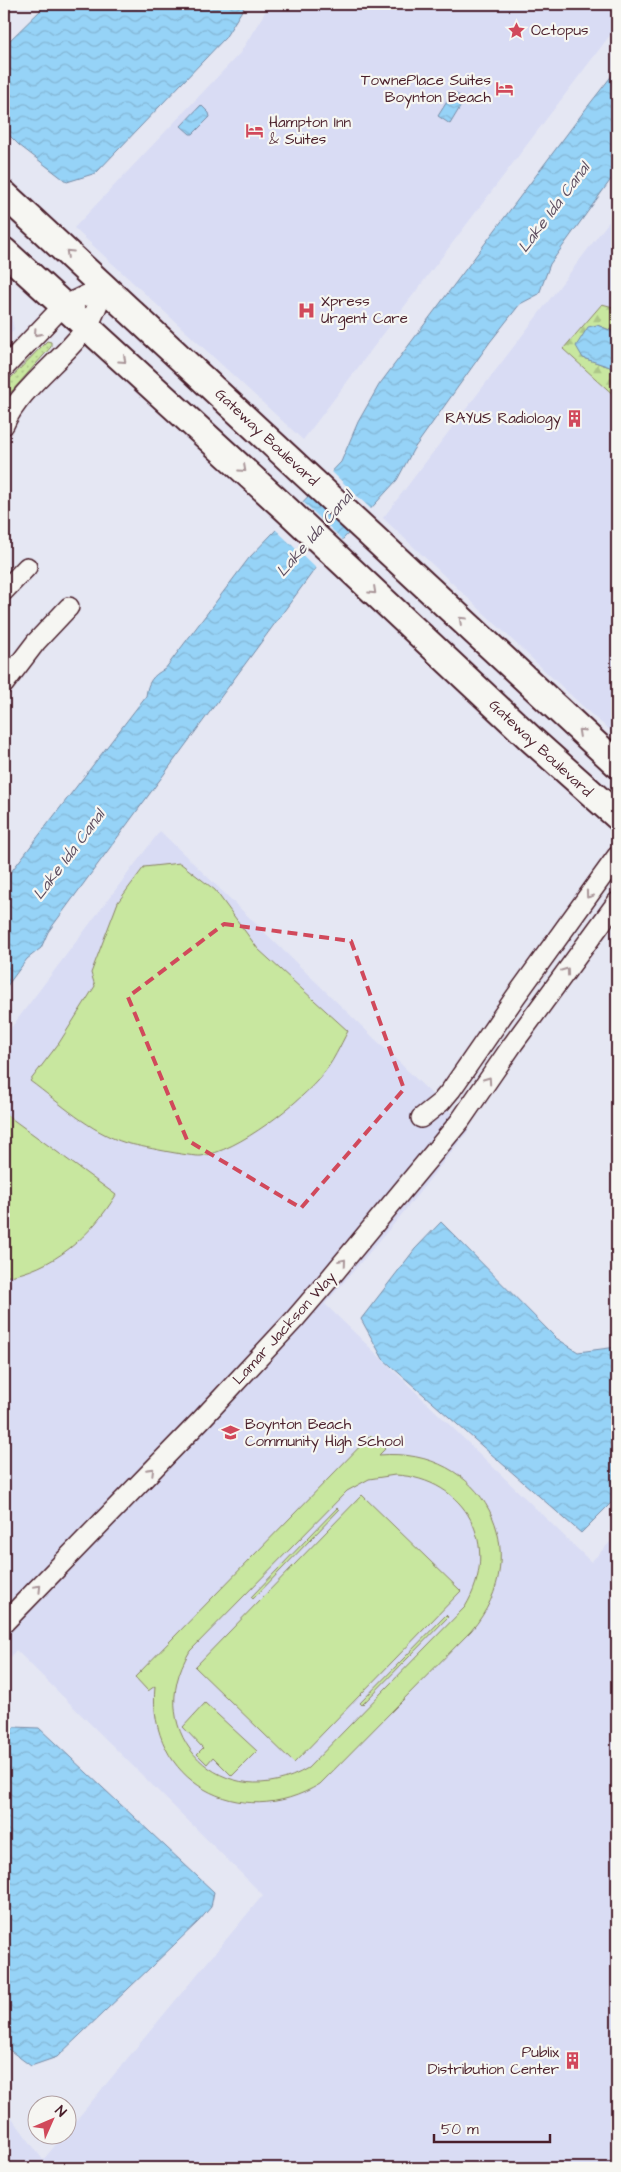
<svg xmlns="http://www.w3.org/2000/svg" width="621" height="2172" viewBox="0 0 621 2172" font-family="'Architects Daughter',sans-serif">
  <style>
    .built { fill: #d9dcf4 }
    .grass { fill: url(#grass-dots); stroke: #898365 }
    .forest { fill: url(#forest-firs); stroke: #898365 }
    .garden { fill: #c8e79f; stroke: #898365; fill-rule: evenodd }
    .water { fill: url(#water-waves); stroke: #788ba5 }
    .pier { fill: #e5e7f3 }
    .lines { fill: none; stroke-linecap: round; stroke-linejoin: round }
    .street-casing { stroke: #4a1f2b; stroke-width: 22 }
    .secondary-casing { stroke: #4a1f2b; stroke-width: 30 }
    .street { stroke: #f6f6f2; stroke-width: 19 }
    .secondary { stroke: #f6f6f2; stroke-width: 26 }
    .oneway { stroke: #a99598 }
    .marked { fill: none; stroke: #d1495b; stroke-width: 4; stroke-dasharray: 10 6; stroke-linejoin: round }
    .labels { text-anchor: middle; stroke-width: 4.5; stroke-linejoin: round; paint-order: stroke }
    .poi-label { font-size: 15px; fill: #4a1f2b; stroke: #f6f6f2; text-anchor: start }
    .street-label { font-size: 15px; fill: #4a1f2b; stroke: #f6f6f2 }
    .water-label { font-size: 16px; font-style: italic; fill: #5d4c5e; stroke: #f6f6f2 }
  </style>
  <defs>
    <pattern id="grass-dots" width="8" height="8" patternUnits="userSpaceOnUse" patternTransform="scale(1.25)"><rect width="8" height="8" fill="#c8e79f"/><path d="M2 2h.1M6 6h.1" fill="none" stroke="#adc689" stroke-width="1.8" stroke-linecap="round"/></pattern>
    <pattern id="forest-firs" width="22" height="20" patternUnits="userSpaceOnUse" patternTransform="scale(1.25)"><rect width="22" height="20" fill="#c8e79f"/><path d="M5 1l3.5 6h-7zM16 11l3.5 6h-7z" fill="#adc689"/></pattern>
    <pattern id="water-waves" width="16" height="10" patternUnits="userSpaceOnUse" patternTransform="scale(1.25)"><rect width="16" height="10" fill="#96d3f7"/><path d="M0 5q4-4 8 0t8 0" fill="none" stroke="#83b5d4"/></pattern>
  </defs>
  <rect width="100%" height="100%" fill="#e5e7f3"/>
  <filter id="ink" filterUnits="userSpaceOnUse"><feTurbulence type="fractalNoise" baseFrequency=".02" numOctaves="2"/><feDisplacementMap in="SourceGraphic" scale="10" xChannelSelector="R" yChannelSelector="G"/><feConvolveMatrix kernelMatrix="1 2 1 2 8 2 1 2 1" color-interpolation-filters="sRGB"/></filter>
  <g filter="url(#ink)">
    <g class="built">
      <path d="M270,4h347v22l-314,414 -229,-212 166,-175z"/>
      <path d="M617,211v97l-15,-4 -39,45 54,49v338l-25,-21 -209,-197z"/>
      <path d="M4,302l5,5 5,22 -10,16z"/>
      <path d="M160,831l309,299 -71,89 -73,85 266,258 26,-27v633h-613v-61l39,53 21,-25 4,-1v-4l195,-235 -247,-245 -12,15v-628z"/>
    </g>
    <path class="grass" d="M47,341l4,1v5l-47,53v-15z"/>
    <path class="forest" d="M602,304l15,4v25l-20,-8 -14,33 27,9 7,18v13l-54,-49z"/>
    <g class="garden">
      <path d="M180,863l35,27 43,59 90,82c-8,15 -15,31 -25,43 -22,28 -86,78 -122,82 -10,1 -63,-10 -75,-13 -36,-11 -66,-40 -96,-62l29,-38 36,-57 -4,-13 27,-71 26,-35z"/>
      <path d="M4,1113l112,82c-25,41 -63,75 -112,82z"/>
      <path d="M371,1435l14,14 -6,6c104,-9 159,97 92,176l-151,153c-80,49 -174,-3 -165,-98l-7,5 -13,-14zM395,1475c71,3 107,71 70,132l-157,161c-83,50 -169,-34 -118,-117l157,-160 22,-12z"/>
      <path d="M362,1495l99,96 -167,172 -99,-96z"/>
      <path d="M337,1508l2,2 -86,89 -2,-2z"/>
      <path d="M446,1615l2,2 -86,88 -2,-2z"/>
      <path d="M205,1703l52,48 -25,25 -19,-19 -6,7 -10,-10 6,-6 -20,-21z"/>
    </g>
    <g class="water">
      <path d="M47,4h199l-21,34 -129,135 -29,9 -48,-37 -15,-15v-84z"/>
      <path d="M617,69v102l-67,93 -11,30 -19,10 -30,38 -77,108 -16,30 -85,93 -264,359 -7,16 -14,11 -23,31v-109l142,-185c2,-14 6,-20 19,-27l84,-111 92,-96 17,-40 21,-37 206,-275z"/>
      <path d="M453,92l12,7 -15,25 -12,-8z"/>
      <path d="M201,105l8,8 1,4 -17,17h-3l-9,-8z"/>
      <path d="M597,325l20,8v52l-7,-18 -27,-9 -7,-12 12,-19z"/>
      <path d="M441,1222l115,116 22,14 39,-5v150l-36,36 -198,-174 -22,-40 54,-70z"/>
      <path d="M14,1727l25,1 175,164 -3,15 -12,14 -142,136 -26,9 -27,-20v-305z"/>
    </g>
    <g class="pier">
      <path d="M330,470l43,41 -23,25 -44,-42z"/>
      <path d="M301,500l43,41 -26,29 -44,-42z"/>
    </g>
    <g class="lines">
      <defs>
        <g id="street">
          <path d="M4,368l59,-62 42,-20"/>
          <path d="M4,425c16,-37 58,-64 82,-97 9,-11 13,-29 19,-42"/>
          <path d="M4,591l23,-24"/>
          <path d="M4,684l32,-42 33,-35"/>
          <path d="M421,1118l20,-16 10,-12 65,-94 101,-140"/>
          <path d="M4,1623l196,-202 94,-101 36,-42 130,-157 53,-77 104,-142"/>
        </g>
        <g id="secondary">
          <path d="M4,194l613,570"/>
          <path d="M4,251l282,258 246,231 85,76"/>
        </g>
      </defs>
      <use href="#street" class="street-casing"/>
      <use href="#secondary" class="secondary-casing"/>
      <use href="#street" class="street"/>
      <use href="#secondary" class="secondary"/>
    </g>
    <defs><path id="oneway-chevron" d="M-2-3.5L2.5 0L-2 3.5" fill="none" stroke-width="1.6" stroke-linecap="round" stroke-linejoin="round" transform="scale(1.25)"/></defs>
    <g class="oneway">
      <use href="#oneway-chevron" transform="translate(69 253) rotate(-137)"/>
      <use href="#oneway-chevron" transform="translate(37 333) rotate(132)"/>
      <use href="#oneway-chevron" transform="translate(123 360) rotate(42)"/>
      <use href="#oneway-chevron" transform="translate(243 469) rotate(42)"/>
      <use href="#oneway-chevron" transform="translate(373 591) rotate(43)"/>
      <use href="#oneway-chevron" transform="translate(462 620) rotate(-137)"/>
      <use href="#oneway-chevron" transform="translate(581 732) rotate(-137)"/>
      <use href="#oneway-chevron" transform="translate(589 895) rotate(126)"/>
      <use href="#oneway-chevron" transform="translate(566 971) rotate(-54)"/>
      <use href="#oneway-chevron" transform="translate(488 1080) rotate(-55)"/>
      <use href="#oneway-chevron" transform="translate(343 1262) rotate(-50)"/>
      <use href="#oneway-chevron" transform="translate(151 1471) rotate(-45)"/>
      <use href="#oneway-chevron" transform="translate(38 1588) rotate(-46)"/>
    </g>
  </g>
  <path class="marked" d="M224,924l127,17 53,148 -103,119 -114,-68 -59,-143z"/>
  <defs>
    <symbol id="sight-bare" viewBox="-9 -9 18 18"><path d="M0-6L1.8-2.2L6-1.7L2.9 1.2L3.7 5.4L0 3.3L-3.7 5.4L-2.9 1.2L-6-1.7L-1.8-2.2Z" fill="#d1495b" stroke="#f6f6f2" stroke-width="2.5" paint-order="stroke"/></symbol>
    <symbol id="hotel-bare" viewBox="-9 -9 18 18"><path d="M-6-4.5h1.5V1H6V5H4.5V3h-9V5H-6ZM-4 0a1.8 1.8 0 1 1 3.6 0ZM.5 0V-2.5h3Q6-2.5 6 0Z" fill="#d1495b" stroke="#f6f6f2" stroke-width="2.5" paint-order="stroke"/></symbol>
    <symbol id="hospital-bare" viewBox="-9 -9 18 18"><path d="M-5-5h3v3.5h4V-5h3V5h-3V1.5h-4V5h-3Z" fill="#d1495b" stroke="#f6f6f2" stroke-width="2.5" paint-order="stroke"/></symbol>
    <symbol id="building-bare" viewBox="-9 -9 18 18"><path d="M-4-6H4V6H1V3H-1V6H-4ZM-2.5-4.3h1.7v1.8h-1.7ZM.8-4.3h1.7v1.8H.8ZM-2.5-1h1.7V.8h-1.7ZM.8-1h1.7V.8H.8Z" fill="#d1495b" stroke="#f6f6f2" stroke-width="2.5" paint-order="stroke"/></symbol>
    <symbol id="school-bare" viewBox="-9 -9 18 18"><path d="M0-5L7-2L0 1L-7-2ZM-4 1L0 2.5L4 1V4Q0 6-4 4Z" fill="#d1495b" stroke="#f6f6f2" stroke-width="2.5" paint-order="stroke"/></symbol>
  </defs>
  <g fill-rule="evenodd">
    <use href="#sight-bare" x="504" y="18" width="25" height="25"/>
    <use href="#hotel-bare" x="492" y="76" width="25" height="25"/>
    <use href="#hotel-bare" x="242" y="118" width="25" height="25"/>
    <use href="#hospital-bare" x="294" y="298" width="25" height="25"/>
    <use href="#building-bare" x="562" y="406" width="25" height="25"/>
    <use href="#school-bare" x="218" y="1420" width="25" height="25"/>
    <use href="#building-bare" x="560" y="2048" width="25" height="25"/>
  </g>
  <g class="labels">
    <g class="poi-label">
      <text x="531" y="35">Octopus</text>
      <text x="491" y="85" text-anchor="end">TownePlace Suites<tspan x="491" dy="17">Boynton Beach</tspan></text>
      <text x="269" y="127">Hampton Inn<tspan x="269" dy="17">&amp; Suites</tspan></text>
      <text x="321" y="306">Xpress<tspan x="321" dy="17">Urgent Care</tspan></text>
      <text x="561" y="423" text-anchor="end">RAYUS Radiology</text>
      <text x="245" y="1429">Boynton Beach<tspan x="245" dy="17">Community High School</tspan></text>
      <text x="559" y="2057" text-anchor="end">Publix<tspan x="559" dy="17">Distribution Center</tspan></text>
    </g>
    <g class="street-label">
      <text transform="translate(267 437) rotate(43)" y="5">Gateway Boulevard</text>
      <text transform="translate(541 748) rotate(43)" y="5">Gateway Boulevard</text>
      <text transform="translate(284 1328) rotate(-48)" y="5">Lamar Jackson Way</text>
    </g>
    <g class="water-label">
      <text transform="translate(553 207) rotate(-53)" y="6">Lake Ida Canal</text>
      <text transform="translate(314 533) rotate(-49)" y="6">Lake Ida Canal</text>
      <text transform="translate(68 854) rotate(-53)" y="6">Lake Ida Canal</text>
    </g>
  </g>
  <rect width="621" height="2172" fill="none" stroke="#f6f6f2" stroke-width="20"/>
  <rect x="10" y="10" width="601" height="2152" fill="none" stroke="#4a1f2b" stroke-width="2" filter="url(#ink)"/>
  <g transform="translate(52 2120) rotate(45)"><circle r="24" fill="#f6f6f2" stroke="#b1a0a2"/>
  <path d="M0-4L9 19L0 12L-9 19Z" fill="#d1495b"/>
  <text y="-8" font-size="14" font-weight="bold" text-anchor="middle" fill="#4a1f2b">N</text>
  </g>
  <path d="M434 2134v8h116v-8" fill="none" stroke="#4a1f2b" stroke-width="2.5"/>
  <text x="441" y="2134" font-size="15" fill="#4a1f2b" stroke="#f6f6f2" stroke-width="4" paint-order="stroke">50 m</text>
</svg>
